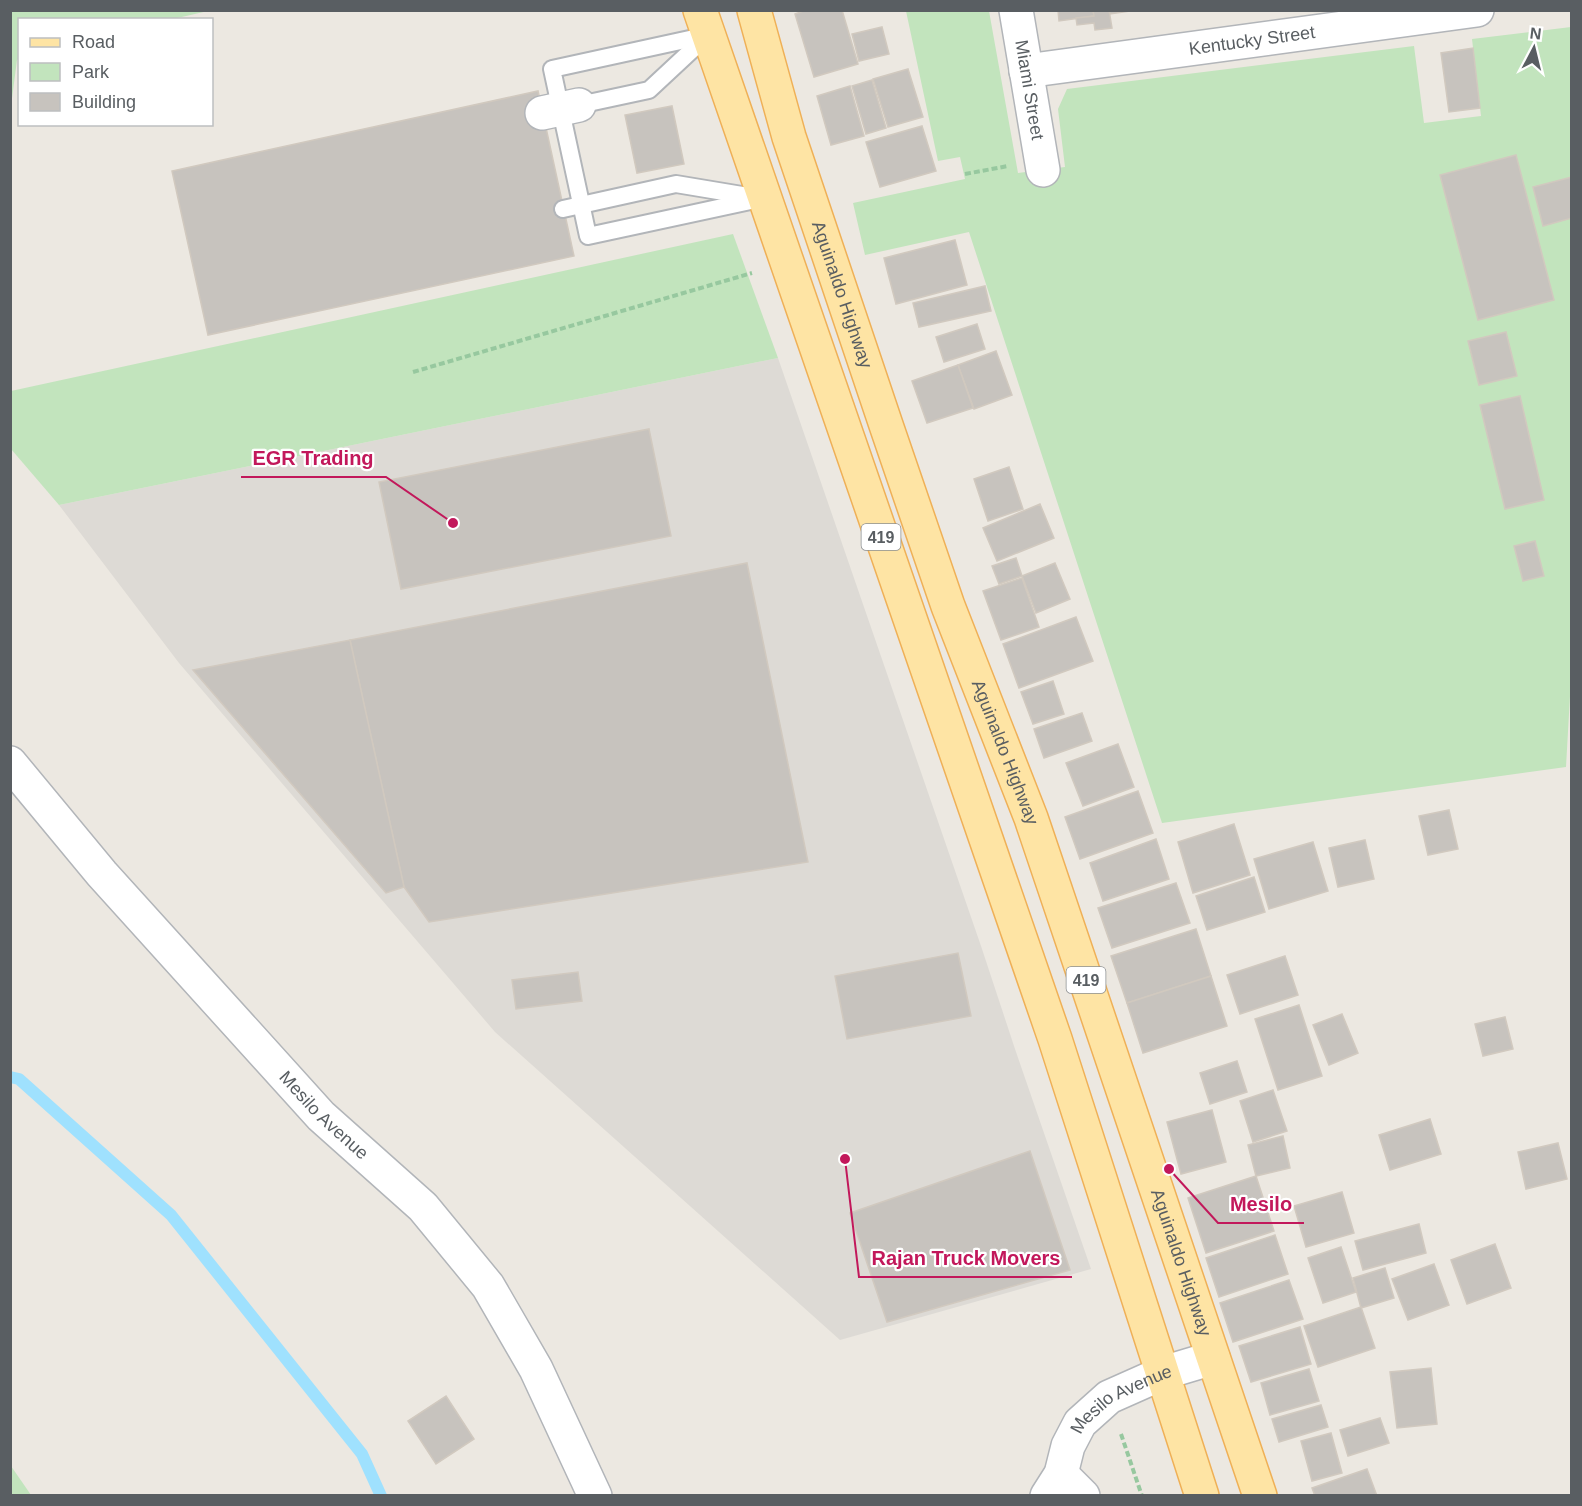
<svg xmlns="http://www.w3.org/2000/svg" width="1582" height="1506" viewBox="0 0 1582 1506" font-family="Helvetica,sans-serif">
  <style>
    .industrial { fill: #dddad5 }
    .green { fill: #c2e4bd }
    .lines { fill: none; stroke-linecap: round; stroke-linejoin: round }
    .stream { stroke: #9fe1fe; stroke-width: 12 }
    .building { fill: #c7c3be; stroke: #d1c9bf; stroke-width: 1.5 }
    .service-casing { stroke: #b2b5b9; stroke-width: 20 }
    .minor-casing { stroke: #b2b5b9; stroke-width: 36 }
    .primary-casing { stroke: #efb057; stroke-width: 36 }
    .path { stroke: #97c89f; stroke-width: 4; stroke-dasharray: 6 3; stroke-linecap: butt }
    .service { stroke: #fff; stroke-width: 16 }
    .minor { stroke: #fff; stroke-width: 33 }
    .primary { stroke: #fee4a4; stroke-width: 33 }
    .labels { text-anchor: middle; stroke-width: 4.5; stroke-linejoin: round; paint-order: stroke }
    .shield { fill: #fff; stroke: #8b8e91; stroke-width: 1.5 }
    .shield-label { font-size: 16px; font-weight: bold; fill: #595e62 }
    .street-label { font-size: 18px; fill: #595e62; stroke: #fff }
    .leader { fill: none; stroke: #c2185b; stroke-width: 2 }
    .callout-dot { fill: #c2185b; stroke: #fff; stroke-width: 2 }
    .callout-label { font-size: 20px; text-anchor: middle; font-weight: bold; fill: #c2185b; stroke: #fff; stroke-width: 4.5; stroke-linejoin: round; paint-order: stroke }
  </style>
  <rect width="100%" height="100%" fill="#ece8e1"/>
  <path class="industrial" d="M778,358l203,588 34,103 76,220 -251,71 -345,-308 -316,-369 -120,-158z"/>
  <g class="green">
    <path d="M11,10h197v1l-35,8 -153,1 -1,39 -2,1 -6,46z"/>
    <path d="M906,11h83l29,162 47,-6 -7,-58 9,-20 347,-43 10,77 57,-7 -9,-77 99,-12 1,634 -6,106 -404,56 -193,-591 -104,23 -12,-52 112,-24 -5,-22 -22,4z"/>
    <path d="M733,234l45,124 -719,147 -48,-56v-58z"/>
    <path d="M10,1466h1l20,29h-20z"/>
  </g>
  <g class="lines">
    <path class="stream" d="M10,1077l9,2 152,136 191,239 19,42"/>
  </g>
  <g class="building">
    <path d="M806,10h36l16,54 -44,13 -19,-63z"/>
    <path d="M1058,10h35l1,6 -35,5z"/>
    <path d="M1093,10h16l3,18 -17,2 -1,-7 -17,2 -1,-7 18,-2z"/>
    <path d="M1109,10h28l-27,4z"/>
    <path d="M882,27l7,27 -30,7 -7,-27z"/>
    <path d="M1473,48l7,60 -31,4 -8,-59z"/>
    <path d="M908,69l15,48 -35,10 -15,-48z"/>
    <path d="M872,80l14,48 -20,6 -14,-48z"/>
    <path d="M850,86l14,50 -33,9 -14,-49z"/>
    <path d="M538,91l36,165 -366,79 -36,-164z"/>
    <path d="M672,106l12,58 -47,9 -12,-58z"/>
    <path d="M922,126l14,45 -56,16 -14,-45z"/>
    <path d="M1516,155l38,145 -76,20 -38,-145z"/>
    <path d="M1572,177v41l-29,8 -10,-39z"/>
    <path d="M955,240l12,45 -71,19 -12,-46z"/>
    <path d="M985,286l6,25 -72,16 -6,-24z"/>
    <path d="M977,324l8,25 -41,13 -8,-25z"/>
    <path d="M1506,332l11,44 -38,9 -11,-44z"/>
    <path d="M996,351l16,44 -38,14 -16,-44z"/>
    <path d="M958,365l15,43 -46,15 -15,-42z"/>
    <path d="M1520,396l24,104 -39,9 -25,-104z"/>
    <path d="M649,429l22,107 -270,53 -22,-107z"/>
    <path d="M1009,467l14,42 -35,12 -14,-42z"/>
    <path d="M1040,504l14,34 -57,23 -14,-33z"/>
    <path d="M1535,541l9,35 -21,5 -9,-35z"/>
    <path d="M1016,558l6,18 -23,8 -7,-18z"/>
    <path d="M747,563l61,299 -379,60 -25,-35 -54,-247z"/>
    <path d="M1055,563l15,36 -34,14 -14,-37z"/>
    <path d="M1022,578l17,49 -38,13 -18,-49z"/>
    <path d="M1076,617l17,44 -74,27 -16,-44z"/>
    <path d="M350,640l54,247 -18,6 -193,-223z"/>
    <path d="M1053,681l11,33 -31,10 -12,-32z"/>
    <path d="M1082,713l10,28 -48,17 -10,-29z"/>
    <path d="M1118,744l16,43 -51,19 -17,-43z"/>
    <path d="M1138,791l15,42 -73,26 -15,-42z"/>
    <path d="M1449,810l9,39 -30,6 -9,-39z"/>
    <path d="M1234,824l16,51 -57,18 -15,-51z"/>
    <path d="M1156,839l13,40 -66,22 -13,-38z"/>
    <path d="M1365,840l9,39 -36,8 -9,-39z"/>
    <path d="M1313,842l15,49 -59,18 -15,-50z"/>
    <path d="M1254,877l11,35 -58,18 -11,-34z"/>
    <path d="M1176,883l14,40 -78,25 -14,-40z"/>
    <path d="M1196,929l15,47 -84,27 -16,-47z"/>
    <path d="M958,953l13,63 -124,23 -12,-63z"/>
    <path d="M1285,956l13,39 -58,19 -13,-39z"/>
    <path d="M578,972l4,29 -66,8 -4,-29z"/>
    <path d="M1211,976l16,50 -84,27 -16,-50z"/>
    <path d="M1299,1005l23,71 -44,14 -23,-71z"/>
    <path d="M1342,1014l16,39 -29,12 -16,-40z"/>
    <path d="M1505,1017l8,32 -30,7 -8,-32z"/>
    <path d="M1237,1061l10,31 -37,12 -10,-31z"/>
    <path d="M1273,1090l14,41 -34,11 -13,-41z"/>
    <path d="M1212,1110l14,52 -45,12 -14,-52z"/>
    <path d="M1430,1119l11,35 -51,16 -11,-35z"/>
    <path d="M1283,1136l7,32 -34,8 -8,-31z"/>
    <path d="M1558,1143l9,36 -41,10 -8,-37z"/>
    <path d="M1030,1151l40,119 -183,52 -37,-109z"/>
    <path d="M1256,1176l18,55 -68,22 -18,-55z"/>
    <path d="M1342,1192l12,41 -48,14 -12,-41z"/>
    <path d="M1419,1224l7,29 -63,17 -8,-29z"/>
    <path d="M1275,1235l13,39 -69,23 -13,-39z"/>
    <path d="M1495,1244l16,44 -44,16 -16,-44z"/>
    <path d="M1341,1247l15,45 -33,11 -15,-45z"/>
    <path d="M1434,1264l15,41 -41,15 -16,-41z"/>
    <path d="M1385,1268l9,30 -33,10 -8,-30z"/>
    <path d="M1289,1280l14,39 -70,23 -13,-39z"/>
    <path d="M1361,1307l14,41 -57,19 -14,-41z"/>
    <path d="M1300,1327l11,37 -60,18 -12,-36z"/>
    <path d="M1431,1368l6,56 -40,4 -7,-56z"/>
    <path d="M1309,1369l10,32 -49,14 -9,-32z"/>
    <path d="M446,1396l28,43 -38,25 -28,-43z"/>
    <path d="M1321,1405l7,22 -49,15 -7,-23z"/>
    <path d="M1380,1418l9,25 -41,13 -8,-26z"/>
    <path d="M1331,1433l11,40 -30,8 -11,-40z"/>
    <path d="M1367,1469l10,27h-62l-3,-8z"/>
  </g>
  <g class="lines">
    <defs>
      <g id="service">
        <path d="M708,35l-156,34 36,167 176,-38"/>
        <path d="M579,105l70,-15 58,-54"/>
        <path d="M563,209l113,-25 78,13"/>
      </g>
      <g id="minor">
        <path id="s1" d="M1016,10l27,160"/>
        <path id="s2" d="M1026,71l451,-61"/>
        <path d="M542,113l37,-8"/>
        <path id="s3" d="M10,763l92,111 219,242 102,91 65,79 48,83 59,127"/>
        <path d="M1061,1474l22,22"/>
        <path id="s4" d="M1047,1496l14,-22 7,-28 12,-23 29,-26 54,-24 50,-15"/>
      </g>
      <g id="primary">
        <path d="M700,10l355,1029 147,457"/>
        <path id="s5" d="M754,10l35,127 97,288 62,181 83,212 229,678"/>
      </g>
    </defs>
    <use href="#service" class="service-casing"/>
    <use href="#minor" class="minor-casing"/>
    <use href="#primary" class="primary-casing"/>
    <g class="path">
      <path d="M965,174l43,-8"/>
      <path d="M413,372l339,-99"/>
      <path d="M1121,1434l21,62"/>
    </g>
    <use href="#service" class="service"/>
    <use href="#minor" class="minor"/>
    <use href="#primary" class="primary"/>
  </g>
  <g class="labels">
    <g class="shield">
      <rect x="861.5" y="524" width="39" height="26" rx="4.5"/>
      <rect x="1066.5" y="967" width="39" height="26" rx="4.5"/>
    </g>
    <g class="shield-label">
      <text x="881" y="543">419</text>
      <text x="1086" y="986">419</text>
    </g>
    <g class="street-label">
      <text dy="6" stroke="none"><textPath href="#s2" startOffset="228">Kentucky Street</textPath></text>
      <text dy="6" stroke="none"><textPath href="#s1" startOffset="81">Miami Street</textPath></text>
      <text dy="6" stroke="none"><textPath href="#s5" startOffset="298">Aguinaldo Highway</textPath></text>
      <text dy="6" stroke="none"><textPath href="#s5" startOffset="784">Aguinaldo Highway</textPath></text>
      <text dy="6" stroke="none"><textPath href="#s3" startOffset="472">Mesilo Avenue</textPath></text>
      <text dy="6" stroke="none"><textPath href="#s5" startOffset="1324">Aguinaldo Highway</textPath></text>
      <text dy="6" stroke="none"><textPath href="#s4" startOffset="129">Mesilo Avenue</textPath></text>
    </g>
  </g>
  <path class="leader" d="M453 523L386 477H241M1169 1169L1218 1223H1304M845 1159L859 1277H1072"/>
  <g class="callout-dot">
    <circle cx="453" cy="523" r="6"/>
    <circle cx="1169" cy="1169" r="6"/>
    <circle cx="845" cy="1159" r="6"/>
  </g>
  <g class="callout-label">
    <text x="313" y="465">EGR Trading</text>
    <text x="1261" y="1211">Mesilo</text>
    <text x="966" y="1265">Rajan Truck Movers</text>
  </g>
  <rect width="1582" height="1506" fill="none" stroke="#595e62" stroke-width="24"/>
  <rect x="18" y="18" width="195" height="108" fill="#ffffff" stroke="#bdbfc0" stroke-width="1.5"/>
  <rect x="30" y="38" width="30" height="9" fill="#fee4a4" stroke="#bdbfc0" stroke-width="1.5"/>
  <text x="72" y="48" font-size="18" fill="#595e62">Road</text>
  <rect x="30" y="63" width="30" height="18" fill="#c2e4bd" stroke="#bdbfc0" stroke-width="1.5"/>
  <text x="72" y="78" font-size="18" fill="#595e62">Park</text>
  <rect x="30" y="93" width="30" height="18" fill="#c7c3be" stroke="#bdbfc0" stroke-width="1.5"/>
  <text x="72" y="108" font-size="18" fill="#595e62">Building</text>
  <g transform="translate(1534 48) rotate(7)" stroke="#ffffff" stroke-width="4.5" paint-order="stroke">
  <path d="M0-4.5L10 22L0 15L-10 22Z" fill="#595e62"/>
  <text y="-9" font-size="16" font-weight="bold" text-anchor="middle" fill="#595e62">N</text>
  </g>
</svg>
